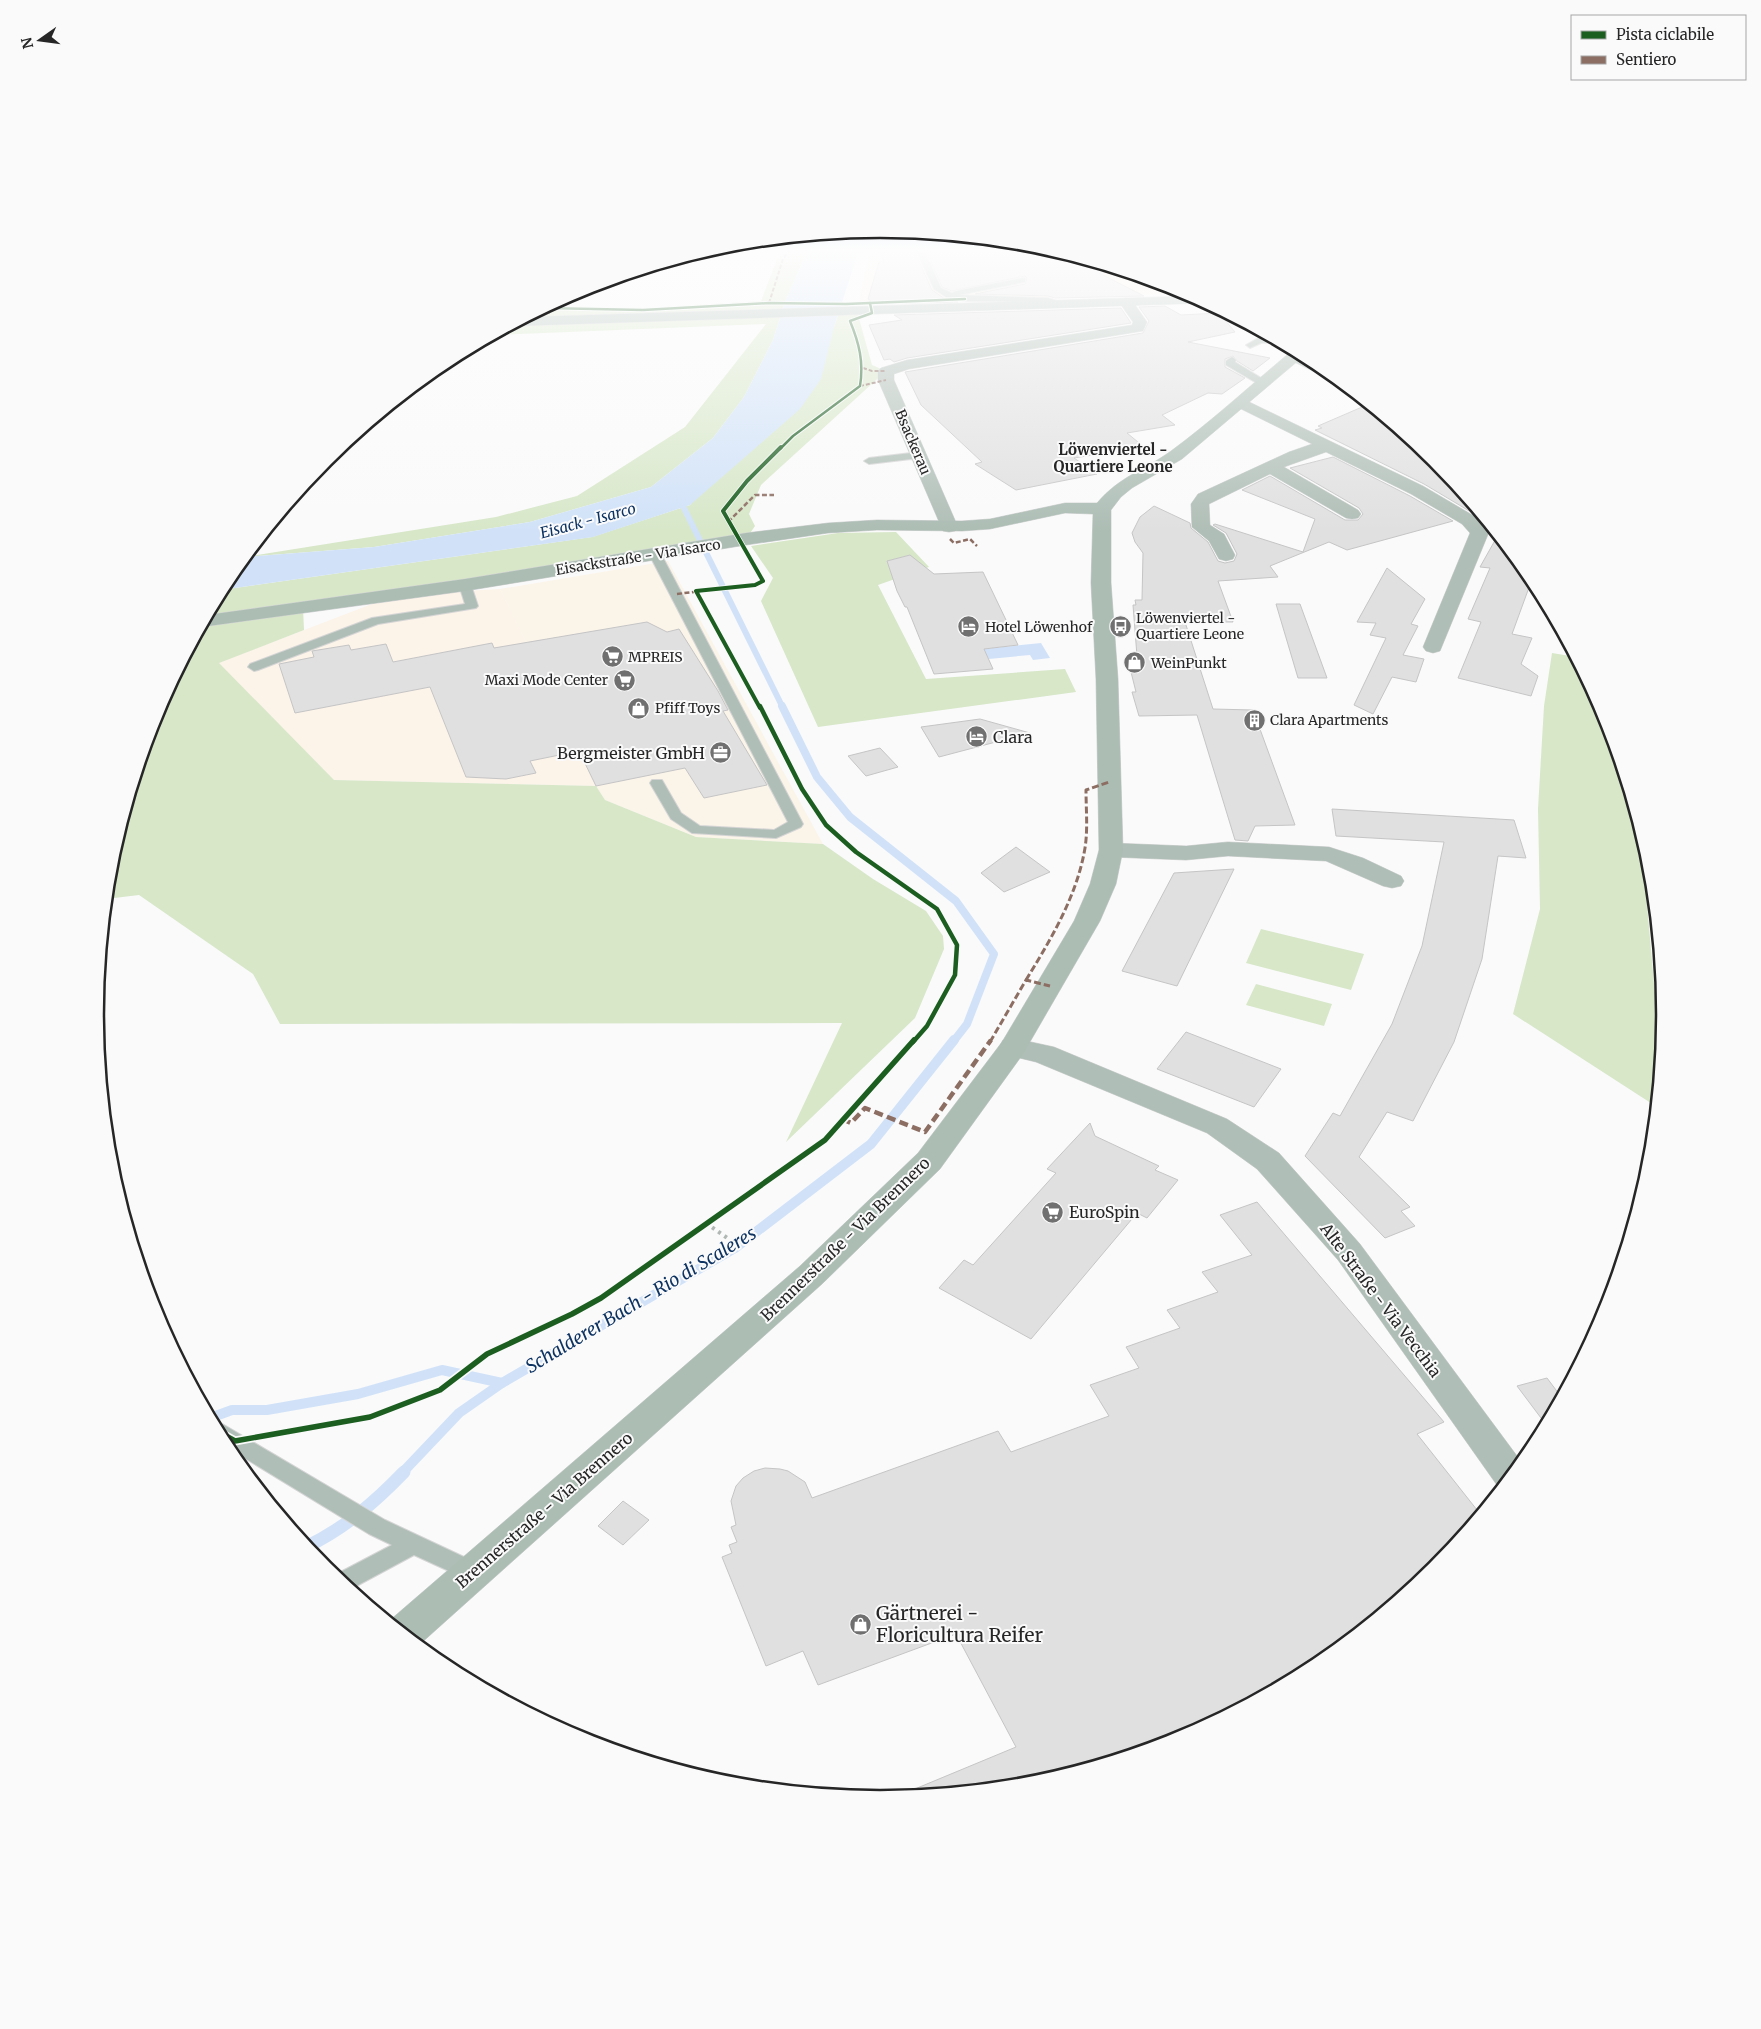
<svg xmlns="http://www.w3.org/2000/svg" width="1761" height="2029" viewBox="0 0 1761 2029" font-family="Merriweather,serif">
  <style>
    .commercial { fill: #fbf4e9 }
    .industrial { fill: #fcf3e9 }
    .green { fill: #d7e7c8 }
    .water { fill: #d1e2f8 }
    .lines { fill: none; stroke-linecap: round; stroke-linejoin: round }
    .stream-far3 { stroke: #d1e2f8; stroke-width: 6 }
    .stream-far2 { stroke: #d1e2f8; stroke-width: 8 }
    .stream-far1 { stroke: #d1e2f8; stroke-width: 10 }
    .stream { stroke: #d1e2f8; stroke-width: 13 }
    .building { fill: #e0e0e1; stroke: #c5c5c6 }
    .lane-casing { stroke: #d4d4d5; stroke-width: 2 }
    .street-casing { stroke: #d4d4d5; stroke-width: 1 }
    .secondary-casing { stroke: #d4d4d5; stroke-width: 1 }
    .path { stroke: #afb8b3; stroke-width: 4; stroke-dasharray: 3 4.5; stroke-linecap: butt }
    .lane { fill: #afbeb6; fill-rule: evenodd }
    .street { fill: #afbeb6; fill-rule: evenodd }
    .secondary { fill: #acbdb4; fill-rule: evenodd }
    .quiet-far3 { stroke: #8d6e63; stroke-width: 2; stroke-dasharray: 4 2; stroke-linecap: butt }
    .quiet-far2 { stroke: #8d6e63; stroke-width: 2.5; stroke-dasharray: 5 2.5; stroke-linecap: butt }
    .quiet-far1 { stroke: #8d6e63; stroke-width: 3; stroke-dasharray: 7 3; stroke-linecap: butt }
    .quiet { stroke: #8d6e63; stroke-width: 4.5; stroke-dasharray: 9 4.5; stroke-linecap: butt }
    .cycleway-far3-casing { stroke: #fafafb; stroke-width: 4.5 }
    .cycleway-far2-casing { stroke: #fafafb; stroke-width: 5.5 }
    .cycleway-far1-casing { stroke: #fafafb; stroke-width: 7 }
    .cycleway-casing { stroke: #fafafb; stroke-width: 9 }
    .cycleway-far3 { stroke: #1b5e20; stroke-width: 2.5 }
    .cycleway-far2 { stroke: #1b5e20; stroke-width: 4 }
    .cycleway-far1 { stroke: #1b5e20; stroke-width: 4.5 }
    .cycleway { stroke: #1b5e20; stroke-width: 5.5 }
    .labels { text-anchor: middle; stroke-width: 4; stroke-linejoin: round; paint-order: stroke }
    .far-street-label { font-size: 14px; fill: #262627; stroke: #fafafb }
    .far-poi-label { font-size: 14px; fill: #262627; stroke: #fafafb; text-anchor: start }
    .far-neighbourhood-label { font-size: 15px; font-weight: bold; fill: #262627; stroke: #fafafb }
    .far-water-label { font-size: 15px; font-style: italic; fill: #0d3362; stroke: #fafafb }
    .poi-label { font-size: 16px; fill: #262627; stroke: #fafafb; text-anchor: start }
    .street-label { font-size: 16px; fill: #262627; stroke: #fafafb }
    .water-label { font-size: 18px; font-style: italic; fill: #0d3362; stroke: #fafafb }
    .near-poi-label { font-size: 19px; fill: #262627; stroke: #fafafb; text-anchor: start }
    .rim { fill: none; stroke: #262627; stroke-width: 2.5 }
  </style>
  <rect width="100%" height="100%" fill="#fafafb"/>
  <g class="commercial">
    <path d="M870,248h175l136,41 9,4 -124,4h-87l-120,5z"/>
    <path d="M668,561l155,283 -127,-7 -91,-37 -9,-14 -96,-197z"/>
  </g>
  <path class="industrial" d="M500,589l96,197 -262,-6 -116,-117 154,-59 76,-12z"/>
  <g class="green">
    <path d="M786,248h23l-24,54 -12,38 -29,57 -31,41 -62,49 -121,35 -156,25 -130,10 252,-40 81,-21 108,-69 81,-103 -273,11 54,-29 96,2 118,-7 16,-42z"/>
    <path d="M838,315h20l14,50 14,6 -125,114 -12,29 6,12 -9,13 -443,69 1,22 -85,33 115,117 262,6 9,14 91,37 127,7 50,35 53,32 17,25 1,13 -29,69 -129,124 56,-119 -562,1 -27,-50 -114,-79 -33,4 4,-38 45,-147 66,-124 371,-53 98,-32 144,-178z"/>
    <path d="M896,532l33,35 -51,18 48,94 139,-10 11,23 -258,35 -57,-126 12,-23 -22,-32 87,-13z"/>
    <path d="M1552,653l24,4 30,57 34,112 16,180 10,6v3l-9,92 -144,-93 27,-105 -2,-100 6,-103z"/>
    <path d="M1261,929l103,25 -13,36 -105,-27z"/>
    <path d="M1256,984l76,20 -8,22 -78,-21z"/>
  </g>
  <g class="water">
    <path d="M809,248h54l-5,5 -24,74 -13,52 -21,30 -110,96 -97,32 -372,53 7,-12 16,-21 130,-10 156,-25 121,-35 62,-49 31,-41 29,-57 12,-38z"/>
    <path d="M1041,643l9,15 -17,2 -3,-5 -41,4 -6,-10z"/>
  </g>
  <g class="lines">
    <path class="stream-far3" d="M679,498l104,210"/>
    <path class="stream-far2" d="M782,706l35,71 33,40 106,84 38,53 -27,70 -14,18"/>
    <g class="stream-far1">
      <path d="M210,1418l22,-8h35l91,-16 84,-24 60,13"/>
      <path d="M402,1473l57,-60 43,-30 233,-135 136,-104 83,-104"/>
    </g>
    <path class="stream" d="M306,1547c39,-19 68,-44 98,-75"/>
  </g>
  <g class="building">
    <path d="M879,248h34l19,42 13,9 13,3 -82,2 -8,-5 11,-37h5z"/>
    <path d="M925,248h120l74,22 -20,3 45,23 -89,2 -7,-2 -73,-2 50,-10 2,-6 -2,-2 -73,15 -10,-4z"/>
    <path d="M1165,306l16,9 38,-2 16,19 -47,10 82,16 -17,13 -16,-10 -4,-5 -8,3v8l20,11 -23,16 -14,-1 -46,22 13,10 -48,8 17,14 -70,11 23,16 -81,16 -41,-26 7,-2 -61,-57 -16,-33 238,-39 6,-12 -10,-14z"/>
    <path d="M1121,308l10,15 -224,35 -13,4 -4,-3 -6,1 -15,-35 33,-5 -8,-5z"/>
    <path d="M1369,404l67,55 45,55 -5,1 -52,-31 -109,-54 7,-2 -4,-2z"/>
    <path d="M1333,457l77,39 43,25 -106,29 -18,-8 -59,24 8,11 -60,4 15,41h-48l28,87 40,1 42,115 -40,1 -7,15 -13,-1 -38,-125 -58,1 -7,-24h4l-9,-36h10l-4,-51h3l-1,-5h7l1,-47 -8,-11 -3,-9 8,-16 14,-11 36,17 1,5 17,14 10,19 7,2 9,-2 3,-7 -11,-21 -13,-8 2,-1 88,28 12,-33 -73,-29 28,-14 75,44h13l5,-6 -4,-6 -69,-40z"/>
    <path d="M1498,535l34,41 -1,6 -19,52 20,4 -11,26 17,12 -7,20 -73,-18 23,-56 -13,-3 22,-51 -10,-1z"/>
    <path d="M910,555l24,19 49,-2 35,73 -34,4 9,20 -59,5 -27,-67h-2l-8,-16 -10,-30z"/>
    <path d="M1387,568l38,31 -14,25 7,2 -15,29 21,4 -8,23 -24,-5 -19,37 -19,-9 32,-67 -16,-3 6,-12 -19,-1z"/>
    <path d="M1276,604h24l27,74h-29z"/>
    <path d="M647,622l20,10 12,-3 39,62 10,19 -5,1 44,74 -63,13 -19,-30 -89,18 -17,-35 -49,10 6,12 -30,6 -40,-2 -36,-90 -135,26 -16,-49 35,-7 -2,-6 37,-6 2,5 35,-6 7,18 99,-19 2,5z"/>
    <path d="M980,719l50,14 -91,24 -18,-30z"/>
    <path d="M880,748l18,19 -32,9 -18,-20z"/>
    <path d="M1332,809l182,11 12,38 -28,-2 -16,103 -28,83 -41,79 -26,-9 -28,45 51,50 -9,4 14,15 -30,12 -80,-82 28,-43 7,3 52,-92 30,-78 22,-104 -108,-6z"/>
    <path d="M1016,847l34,25 -46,20 -23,-19z"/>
    <path d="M1234,869l-57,117 -55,-15 52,-98z"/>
    <path d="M1186,1032l95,37 -27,38 -97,-38z"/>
    <path d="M1090,1123l5,13 64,30 -4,4 23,10 -31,38 -10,-5 -106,126 -92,-51 25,-28 9,5 83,-92 -9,-4z"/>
    <path d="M1257,1202l187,220 -27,12 64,81 -45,55 -119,98 -136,72 -148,45 -121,12 -2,-6 106,-44 -60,-113 -138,51 -15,-34 -37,15 -44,-109 10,-4 -3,-8 8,-3 -6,-15 5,-2 -5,-24 5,-15 7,-8 11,-7 11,-3 15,1 8,2 17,11 7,16 186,-67 13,21 98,-36 -19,-31 49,-17 -13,-21 54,-19 -13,-18 51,-18 -16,-20 50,-17 -32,-40z"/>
    <path d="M1547,1378l15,20 -15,28 -30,-40z"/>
    <path d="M623,1501l26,19 -26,25 -25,-19z"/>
  </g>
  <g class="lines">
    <defs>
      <g id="lane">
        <path d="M915,248h8l18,40 11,5 4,-2 66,-13h3v4l-66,13 89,3 18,6 -4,2 -14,-4 -83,-1 -19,-4 -12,-8z"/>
        <path d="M1260,337l13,1 8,4 -20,1 -11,5 -4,-3z"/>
        <path d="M1232,357l4,3 -1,2 31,19v4h-6l-34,-20v-4z"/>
        <path d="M911,453l13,3 1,2 -5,3 -9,-2 -42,5 -5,-3 5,-3z"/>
        <path d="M655,551l6,3 142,270 -2,3 -25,11 -84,-5 -21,-14 -21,-36 2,-3h10l19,33 19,13 74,4 14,-8 -139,-268z"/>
        <path d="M465,582l6,3 7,21 -2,2 -98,16 -120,46 -4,1 -6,-4 2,-3 122,-46 93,-14 -6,-19z"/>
        <path d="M217,1422l7,3 161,95 96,45 3,7 -3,7 -8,3 -59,-27 -65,35 -16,-14 59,-31 -23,-11 -144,-88 -12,-22z"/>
      </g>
      <g id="street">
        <path d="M1126,298l5,1 16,23 -4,9 -234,38 -15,5v6l64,147 -3,4 -6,1 -6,-1 -65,-151v-9l3,-3 26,-8 225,-35 1,-3 -14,-20z"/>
        <path d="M1295,352l23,10 21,17h-10l-39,-19 -3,-3 3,-3z"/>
        <path d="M1241,398l182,88 51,30 15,16 -49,119 -7,2 -7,-2 -3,-4 47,-114 -8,-9 -51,-30 -85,-42 -42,15 74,43 3,4 -3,4 -6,1 -6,-1 -76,-44 -61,30 1,21 14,9 11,21 -2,4 -7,2 -7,-2 -10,-18 -17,-14 -1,-23 7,-10 91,-42 23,-8 -77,-38 -2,-3 2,-3z"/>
        <path d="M1228,842l101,5 34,11 38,18 3,5 -3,5 -9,2 -9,-2 -57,-25 -98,-5 -42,4 -75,-3 -9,-2 -3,-5 3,-5 9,-2 75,3z"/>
        <path d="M1013,1038l41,9 173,72 52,34 81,91 163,220 -21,25 -3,-1 -161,-228 -81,-91 -50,-36 -171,-71 -33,-8 -4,-7 4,-7z"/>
      </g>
      <g id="secondary">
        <path d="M1195,296l12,7 -689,23 -5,-1 13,-8z"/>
        <path d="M1294,349l11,6 -123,104 -50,29 -11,9 -10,13v73l7,96 5,171 -7,34 -16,37 -77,133 -83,115 -118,115 -404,362 -29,-25 411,-355 118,-113 84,-111 72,-121 16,-37 9,-34 -3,-171 -5,-96 2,-69 -28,-1 -75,16 -28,2 -85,-1 -49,3 -82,12 -281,46 -264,36 6,-12 258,-36 281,-46 82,-10 49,-3 85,1 28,-2 75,-16h32c23,-27 46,-32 74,-52 41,-30 83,-69 123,-102z"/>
      </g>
    </defs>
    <use href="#lane" class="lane-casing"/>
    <use href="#street" class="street-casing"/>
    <use href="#secondary" class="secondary-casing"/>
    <path class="path" d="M706,1223l24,17"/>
    <use href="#lane" class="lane"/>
    <use href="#street" class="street"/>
    <use href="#secondary" class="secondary"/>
    <g class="quiet-far3">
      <path d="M769,303l14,-44 8,-11"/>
      <path d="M531,315l19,-2"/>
      <path d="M863,368l9,3h14"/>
      <path d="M860,386l26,-6"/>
    </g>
    <g class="quiet-far2">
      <path d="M727,520l4,-1 24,-24h19"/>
      <path d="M950,539l4,4 16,-4 7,7"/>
      <path d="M677,594l24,-3"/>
    </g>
    <g class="quiet-far1">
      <path d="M1026,980c25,-41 51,-84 59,-132 3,-19 1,-39 1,-58l23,-8"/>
      <path d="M990,1042l36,-62 24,6"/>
    </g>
    <path class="quiet" d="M842,1119l9,4 14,-15 60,24 66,-92"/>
    <defs>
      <g id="cycleway-far3">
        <path d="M544,308l99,2 126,-7 77,1 119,-5"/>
        <path d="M780,449l13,-13 67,-50c4,-24 -1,-43 -10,-65l22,-8 -2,-10"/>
      </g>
      <path id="cycleway-far2" d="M760,708l-64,-117 59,-6 8,-4 -40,-70 24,-30 34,-34"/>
      <path id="cycleway-far1" d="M760,706l42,83 24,36 30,27 81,57 20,36 -2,30 -28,51 -14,16"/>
      <path id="cycleway" d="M217,1431l18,10 135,-24 70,-27 47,-36 85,-40 29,-16 224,-158 89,-100"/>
    </defs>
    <use href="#cycleway-far3" class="cycleway-far3-casing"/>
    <use href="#cycleway-far2" class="cycleway-far2-casing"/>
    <use href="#cycleway-far1" class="cycleway-far1-casing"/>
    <use href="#cycleway" class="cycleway-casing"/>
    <use href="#cycleway-far3" class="cycleway-far3"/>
    <use href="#cycleway-far2" class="cycleway-far2"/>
    <use href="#cycleway-far1" class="cycleway-far1"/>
    <use href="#cycleway" class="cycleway"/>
  </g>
  <linearGradient id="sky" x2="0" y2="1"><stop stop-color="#9fc6ee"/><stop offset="0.47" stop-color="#fdfdfd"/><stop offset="1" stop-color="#fdfdfd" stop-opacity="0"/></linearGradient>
  <rect width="1761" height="532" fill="url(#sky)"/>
  <defs>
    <symbol id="bus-disc" viewBox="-11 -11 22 22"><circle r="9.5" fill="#707071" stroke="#fafafb"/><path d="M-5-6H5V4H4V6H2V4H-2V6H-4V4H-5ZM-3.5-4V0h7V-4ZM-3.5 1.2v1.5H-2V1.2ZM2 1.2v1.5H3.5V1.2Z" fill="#fff"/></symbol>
    <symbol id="hotel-disc" viewBox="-11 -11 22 22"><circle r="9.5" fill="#707071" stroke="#fafafb"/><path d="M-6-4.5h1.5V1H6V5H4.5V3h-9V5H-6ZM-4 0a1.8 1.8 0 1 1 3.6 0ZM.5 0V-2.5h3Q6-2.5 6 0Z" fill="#fff"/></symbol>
    <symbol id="supermarket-disc" viewBox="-11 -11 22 22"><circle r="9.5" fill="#707071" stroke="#fafafb"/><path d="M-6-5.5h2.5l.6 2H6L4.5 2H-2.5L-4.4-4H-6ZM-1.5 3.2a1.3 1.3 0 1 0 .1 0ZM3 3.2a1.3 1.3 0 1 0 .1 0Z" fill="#fff"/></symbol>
    <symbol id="shop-disc" viewBox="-11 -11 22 22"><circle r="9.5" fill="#707071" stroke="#fafafb"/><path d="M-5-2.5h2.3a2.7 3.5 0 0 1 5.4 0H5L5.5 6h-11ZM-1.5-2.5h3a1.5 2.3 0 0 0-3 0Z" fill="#fff"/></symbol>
    <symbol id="building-disc" viewBox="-11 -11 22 22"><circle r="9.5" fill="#707071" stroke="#fafafb"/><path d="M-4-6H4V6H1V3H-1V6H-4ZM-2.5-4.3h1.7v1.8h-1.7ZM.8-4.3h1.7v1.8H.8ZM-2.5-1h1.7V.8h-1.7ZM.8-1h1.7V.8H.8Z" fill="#fff"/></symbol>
    <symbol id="office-disc" viewBox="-11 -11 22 22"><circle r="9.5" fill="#707071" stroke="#fafafb"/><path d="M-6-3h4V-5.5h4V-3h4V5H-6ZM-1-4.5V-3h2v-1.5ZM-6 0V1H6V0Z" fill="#fff"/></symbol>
  </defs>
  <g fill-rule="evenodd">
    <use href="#bus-disc" x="1108" y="614" width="25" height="25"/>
    <use href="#hotel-disc" x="956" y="614" width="25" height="25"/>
    <use href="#supermarket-disc" x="600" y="644" width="25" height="25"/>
    <use href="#shop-disc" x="1122" y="650" width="25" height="25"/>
    <use href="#supermarket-disc" x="612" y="668" width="25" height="25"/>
    <use href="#shop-disc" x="626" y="696" width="25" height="25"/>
    <use href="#building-disc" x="1242" y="708" width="25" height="25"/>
    <use href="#hotel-disc" x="964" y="724" width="25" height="25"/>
    <use href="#office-disc" x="708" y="740" width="25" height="25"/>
    <use href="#supermarket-disc" x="1040" y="1200" width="25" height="25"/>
    <use href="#shop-disc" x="848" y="1612" width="25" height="25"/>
  </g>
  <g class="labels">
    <g class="far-street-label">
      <text transform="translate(913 442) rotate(67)" y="5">Bsackerau</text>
      <text transform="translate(638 557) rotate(-9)" y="5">Eisackstraße - Via Isarco</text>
    </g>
    <g class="far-poi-label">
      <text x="1136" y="623">Löwenviertel -<tspan x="1136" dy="16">Quartiere Leone</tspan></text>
      <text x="985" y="632">Hotel Löwenhof</text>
      <text x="628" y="662">MPREIS</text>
      <text x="1151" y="668">WeinPunkt</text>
      <text x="608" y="685" text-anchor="end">Maxi Mode Center</text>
      <text x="655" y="713">Pfiff Toys</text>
      <text x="1270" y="725">Clara Apartments</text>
    </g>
    <g class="far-neighbourhood-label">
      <text x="1113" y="455">Löwenviertel -<tspan x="1113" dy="17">Quartiere Leone</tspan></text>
    </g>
    <g class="far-water-label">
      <text transform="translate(588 521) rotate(-15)" y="5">Eisack - Isarco</text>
    </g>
    <g class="poi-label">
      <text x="993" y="743">Clara</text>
      <text x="705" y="759" text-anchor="end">Bergmeister GmbH</text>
      <text x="1069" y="1218">EuroSpin</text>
    </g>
    <g class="street-label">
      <text transform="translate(845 1239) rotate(-44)" y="6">Brennerstraße - Via Brennero</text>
      <text transform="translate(1381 1300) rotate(53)" y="6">Alte Straße - Via Vecchia</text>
      <text transform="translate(544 1510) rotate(-41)" y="6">Brennerstraße - Via Brennero</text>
    </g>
    <g class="water-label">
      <text transform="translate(641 1300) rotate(-31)" y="6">Schalderer Bach - Rio di Scaleres</text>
    </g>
    <g class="near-poi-label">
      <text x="876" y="1620">Gärtnerei -<tspan x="876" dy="22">Floricultura Reifer</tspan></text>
    </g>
  </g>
  <path d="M0 0H1761V2029H0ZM104 1014a776 776 0 1 1 1552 0a776 776 0 1 1-1552 0Z" fill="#fafafb" fill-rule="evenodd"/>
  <path class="rim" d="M104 1014a776 776 0 1 1 1552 0a776 776 0 1 1-1552 0Z"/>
  <rect x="1571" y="15" width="175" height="65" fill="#fafafb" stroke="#a5a5a6"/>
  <rect x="1581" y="31" width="25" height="8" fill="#1b5e20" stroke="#a5a5a6"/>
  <text x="1616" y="40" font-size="15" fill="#262627">Pista ciclabile</text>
  <rect x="1581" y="56" width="25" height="8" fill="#8d6e63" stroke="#a5a5a6"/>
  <text x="1616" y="65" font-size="15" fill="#262627">Sentiero</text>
  <g transform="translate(40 40) rotate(256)" stroke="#fafafb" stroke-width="4" paint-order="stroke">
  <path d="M0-4L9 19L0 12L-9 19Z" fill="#262627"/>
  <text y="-8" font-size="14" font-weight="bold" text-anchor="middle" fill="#262627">N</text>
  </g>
</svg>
